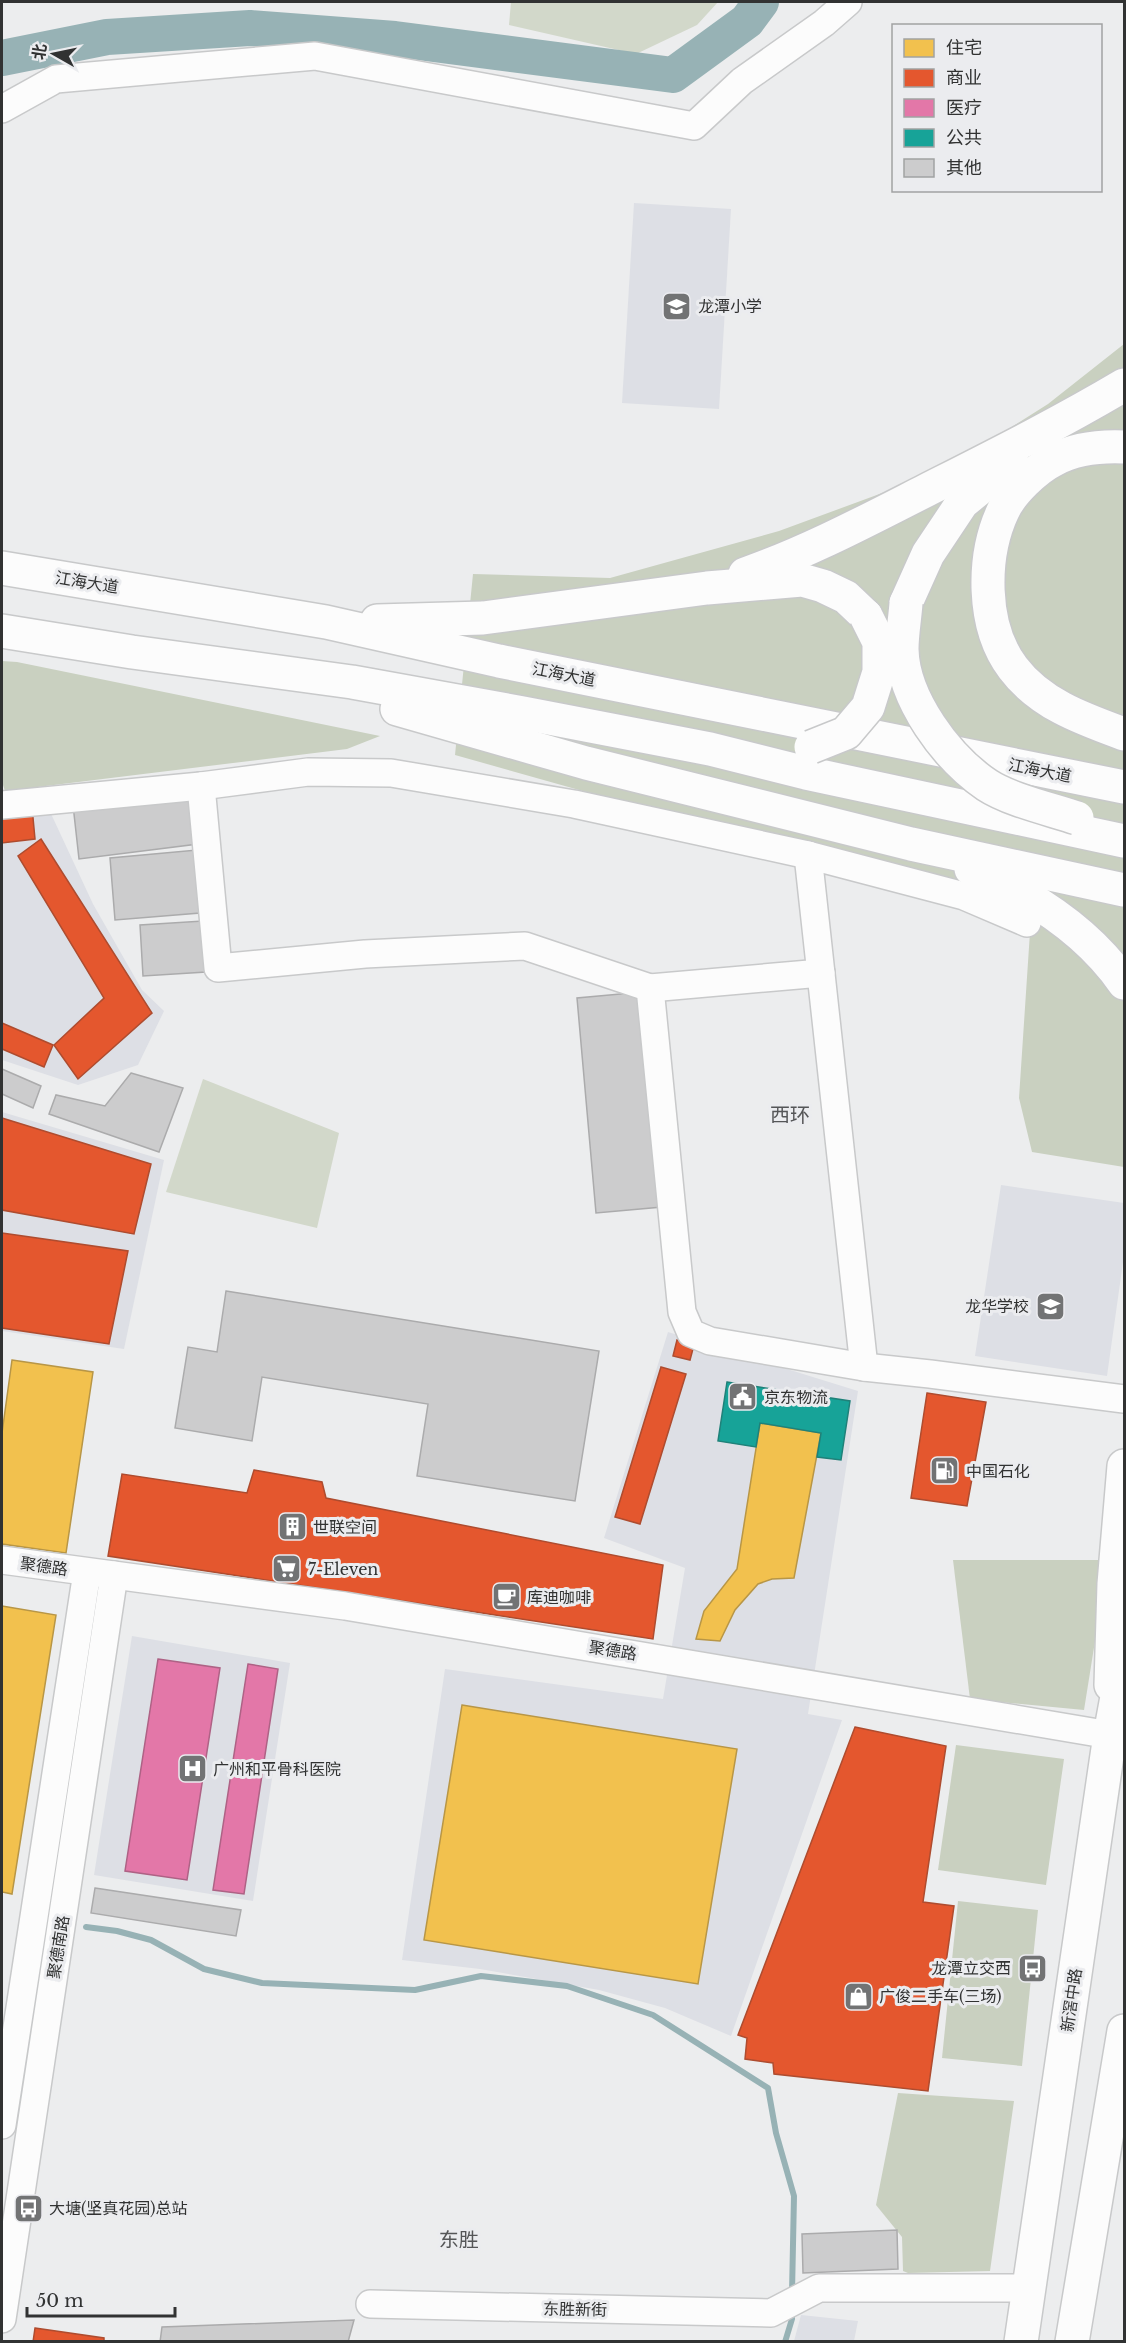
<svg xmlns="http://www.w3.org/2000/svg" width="1126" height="2343" viewBox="0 0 1126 2343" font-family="'Libre Baskerville','Noto Sans SC',serif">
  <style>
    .built { fill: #dddfe5 }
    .green { fill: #d2d8ca }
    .forest { fill: #c9d0c0 }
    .water { fill: #97b2b5 }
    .homes { fill: #f2c14e; stroke: #b89646; stroke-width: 1.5 }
    .shops { fill: #e4572e; stroke: #ae4c2f; stroke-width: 1.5 }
    .health { fill: #e377a8; stroke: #ae6285; stroke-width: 1.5 }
    .public { fill: #17a398; stroke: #1f8179; stroke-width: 1.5 }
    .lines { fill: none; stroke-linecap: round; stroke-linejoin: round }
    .stream { stroke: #97b2b5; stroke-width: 6 }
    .river { stroke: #97b2b5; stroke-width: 36 }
    .building { fill: #cccccd; stroke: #ababac; stroke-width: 1.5 }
    .minor-casing { stroke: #c8c9ca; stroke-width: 30 }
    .highway-casing { stroke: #c8c9ca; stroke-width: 36 }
    .minor { stroke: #fcfcfc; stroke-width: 27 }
    .highway { stroke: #fcfcfc; stroke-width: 33 }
    .highway-bridge-casing { stroke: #c8c9ca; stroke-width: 36; stroke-linecap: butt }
    .highway-bridge { stroke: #fcfcfc; stroke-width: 33 }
    .labels { text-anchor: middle; stroke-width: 6; stroke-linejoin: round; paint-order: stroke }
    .poi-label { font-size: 16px; fill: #313232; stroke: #ebecef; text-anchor: start }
    .street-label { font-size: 16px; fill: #313232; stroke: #ebecef }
    .quarter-label { font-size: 20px; fill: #555658; stroke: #ebecef }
  </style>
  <rect width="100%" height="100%" fill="#ecedee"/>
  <g class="built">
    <path d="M634,203l97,6 -12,200 -97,-6z"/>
    <path d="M46,803l47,101 49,86 22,21 -26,54 -60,20 -76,-25v-253z"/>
    <path d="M2,1112l162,48 -40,189 -122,-18z"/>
    <path d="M1001,1185l123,18v52l-17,121 -132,-20z"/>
    <path d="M668,1332l190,59 -50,323 34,6 -111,316 -66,-28 -66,-18 -119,-21 -78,-9 43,-291 218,30 22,-131 -81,-30z"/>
    <path d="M132,1636l158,27 -37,238 -159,-26z"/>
    <path d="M801,2315l57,6 -4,20h-60z"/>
  </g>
  <g class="green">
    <path d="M511,2h207l-21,23 -61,29 -127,-29z"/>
    <path d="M203,1079l136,54 -22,95 -151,-36z"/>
  </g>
  <g class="forest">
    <path d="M1124,344v823l-92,-15 -13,-54 12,-181 -576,-162 18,-181 137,4 169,-47 163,-60 106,-67z"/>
    <path d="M2,661l15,1 363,74 -33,13 -342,42 -3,-9z"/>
    <path d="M953,1560h155l-24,150 -114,-11z"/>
    <path d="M956,1745l108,14 -18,126 -108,-15z"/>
    <path d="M958,1901l80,9 -16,156 -80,-8z"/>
    <path d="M898,2093l116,8 -24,170 -82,2 -5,-2 -1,-34 -26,-32z"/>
  </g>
  <path class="water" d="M751,2h24l-28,19z"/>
  <g class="homes">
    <path d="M12,1360l81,12 -27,181 -64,-9v-111z"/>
    <path d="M760,1423l61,10 -27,145 -22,1 -14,5 -23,26 -15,31 -24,-2 8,-28 33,-42z"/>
    <path d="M2,1606l54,9 -44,279 -10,-2z"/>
    <path d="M462,1705l275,44 -39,235 -274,-44z"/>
  </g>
  <g class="shops">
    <path d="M32,807l3,32 -33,4v-32z"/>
    <path d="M41,839l111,174 -74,66 -24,-34 50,-47 -86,-142z"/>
    <path d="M2,1023l51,22 -9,22 -42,-18z"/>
    <path d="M2,1118l149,46 -17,70 -132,-24z"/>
    <path d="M2,1233l126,18 -19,93 -107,-16z"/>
    <path d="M677,1340l17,5 -4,15 -17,-4z"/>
    <path d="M661,1367l25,7 -46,150 -25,-7z"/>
    <path d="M927,1393l59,9 -19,104 -56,-8z"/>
    <path d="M254,1470l68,12 4,16 337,67 -10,74 -545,-83 14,-82 125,19z"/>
    <path d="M855,1727l91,19 -23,156 31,4 -26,185 -154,-17 -1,-11 -28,-4 2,-21 -9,-3z"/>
    <path d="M35,2328l69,10v4h-71z"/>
  </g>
  <g class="health">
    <path d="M158,1659l62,9 -33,212 -62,-9z"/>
    <path d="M248,1664l30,5 -34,225 -31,-4z"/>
  </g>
  <path class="public" d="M727,1382l123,19 -9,59 -24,-3 4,-24 -61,-10 -4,24 -38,-6z"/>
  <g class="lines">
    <g class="stream">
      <path d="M86,1927l31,4 34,9 53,29 58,14 153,7 66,-14 86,10 86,29 115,73 8,45 18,63 -2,97"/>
      <path d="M785,2342l7,-23v-10"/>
    </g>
    <path class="river" d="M2,58l105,-21 143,-9 145,11 278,36 74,-54 14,-19"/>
  </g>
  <g class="building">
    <path d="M191,790l7,54 -119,15 -6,-54z"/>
    <path d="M197,850l3,63 -85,7 -5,-62z"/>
    <path d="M203,921l3,51 -63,4 -3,-51z"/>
    <path d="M642,992l20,215 -66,6 -19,-215z"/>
    <path d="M2,1069l39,17 -8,22 -31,-14z"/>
    <path d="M131,1073l52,15 -24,64 -110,-38 7,-19 49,11z"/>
    <path d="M226,1291l373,60 -24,150 -158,-25 11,-72 -166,-27 -10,64 -77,-13 13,-81 29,5z"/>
    <path d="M95,1888l146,22 -5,26 -145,-23z"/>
    <path d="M897,2230l1,39 -95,4 -1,-39z"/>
    <path d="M354,2320l-6,22h-188l2,-15z"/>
  </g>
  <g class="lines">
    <defs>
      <g id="minor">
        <path d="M2,109l54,-30 259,-23 379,70 48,-45 82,-58 24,-21"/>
        <path d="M201,786l17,182 147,-14 160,-8 125,42 32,324 9,21 19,8 154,26 66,7 194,25"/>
        <path d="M2,805l199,-19 107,-14 83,1 183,31 234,51"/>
        <path d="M650,988l171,-15"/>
        <path d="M864,1367l-56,-512 156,41 63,27"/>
        <path d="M2,1560l343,46 765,129"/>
        <path d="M2,2125l85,-553"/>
        <path d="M370,2304l401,9 48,-25h210"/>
        <path d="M2,2319l112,-744"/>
      </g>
      <g id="highway">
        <path d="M1124,447c-24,-1 -48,1 -70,13 -18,9 -43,33 -51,51 -21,45 -22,115 10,157 27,36 70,51 111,66"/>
        <path d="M2,568l324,54 173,39 625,126"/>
        <path d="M745,574c63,-22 123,-54 182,-84 67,-34 133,-67 197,-105"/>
        <path d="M906,603l22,-49 34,-51 50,-41"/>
        <path d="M377,621l106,-3 224,-30 95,-8 21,6 23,11 20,19"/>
        <path d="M2,631l130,21 220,30 171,31 187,36 96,24 318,68"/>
        <path d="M397,709l189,54 325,81 213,46"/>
        <path d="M971,869c59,25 116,61 153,114"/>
        <path d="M1111,1685l3,-101 10,-118"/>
        <path d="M1021,2342l89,-607 14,-76"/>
        <path d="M1072,2342l52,-311"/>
      </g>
    </defs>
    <use href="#minor" class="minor-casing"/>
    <use href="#highway" class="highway-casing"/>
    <use href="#minor" class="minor"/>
    <use href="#highway" class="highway"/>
    <defs>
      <g id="highway-bridge">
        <path d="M906,603c-1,15 -4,31 -4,46 1,50 45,109 85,136 23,15 63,24 90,33"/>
        <path d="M811,747l35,-14 22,-26 11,-35v-30l-13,-26"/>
      </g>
    </defs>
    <use href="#highway-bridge" class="highway-bridge-casing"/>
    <use href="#highway-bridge" class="highway-bridge"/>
  </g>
  <defs>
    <symbol id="school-square" viewBox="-11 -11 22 22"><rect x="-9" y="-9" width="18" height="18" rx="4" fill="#727374" stroke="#ebecef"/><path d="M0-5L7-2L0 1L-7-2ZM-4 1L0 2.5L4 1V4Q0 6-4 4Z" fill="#fff"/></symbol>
    <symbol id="civic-square" viewBox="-11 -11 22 22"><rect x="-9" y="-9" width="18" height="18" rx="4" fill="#727374" stroke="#ebecef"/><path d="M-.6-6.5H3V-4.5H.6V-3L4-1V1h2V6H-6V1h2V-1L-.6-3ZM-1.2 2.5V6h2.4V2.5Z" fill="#fff"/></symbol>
    <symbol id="fuel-square" viewBox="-11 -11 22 22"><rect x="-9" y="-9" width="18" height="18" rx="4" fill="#727374" stroke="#ebecef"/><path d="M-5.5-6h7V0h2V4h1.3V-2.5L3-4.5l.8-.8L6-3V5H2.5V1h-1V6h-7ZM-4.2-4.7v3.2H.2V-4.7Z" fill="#fff"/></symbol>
    <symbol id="building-square" viewBox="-11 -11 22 22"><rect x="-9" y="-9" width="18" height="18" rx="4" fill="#727374" stroke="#ebecef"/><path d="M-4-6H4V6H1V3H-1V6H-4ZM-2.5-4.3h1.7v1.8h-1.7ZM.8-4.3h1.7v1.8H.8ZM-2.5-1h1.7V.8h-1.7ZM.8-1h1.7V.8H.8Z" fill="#fff"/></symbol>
    <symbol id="supermarket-square" viewBox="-11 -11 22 22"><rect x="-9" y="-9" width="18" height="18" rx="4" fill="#727374" stroke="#ebecef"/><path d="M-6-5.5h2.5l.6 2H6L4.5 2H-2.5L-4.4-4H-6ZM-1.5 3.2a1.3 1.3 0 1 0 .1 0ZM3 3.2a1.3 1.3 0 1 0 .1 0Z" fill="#fff"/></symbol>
    <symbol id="cafe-square" viewBox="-11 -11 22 22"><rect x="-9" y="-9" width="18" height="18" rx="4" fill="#727374" stroke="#ebecef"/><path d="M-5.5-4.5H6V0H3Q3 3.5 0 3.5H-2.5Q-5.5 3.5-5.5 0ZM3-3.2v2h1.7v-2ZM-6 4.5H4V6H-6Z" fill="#fff"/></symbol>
    <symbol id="hospital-square" viewBox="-11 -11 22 22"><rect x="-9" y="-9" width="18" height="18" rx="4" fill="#727374" stroke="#ebecef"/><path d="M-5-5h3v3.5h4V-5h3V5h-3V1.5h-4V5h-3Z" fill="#fff"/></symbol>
    <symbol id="bus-square" viewBox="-11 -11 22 22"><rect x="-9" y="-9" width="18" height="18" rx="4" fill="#727374" stroke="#ebecef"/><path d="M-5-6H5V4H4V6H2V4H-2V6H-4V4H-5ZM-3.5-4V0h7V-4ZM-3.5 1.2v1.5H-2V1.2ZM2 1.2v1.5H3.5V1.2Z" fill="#fff"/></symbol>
    <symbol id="shop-square" viewBox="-11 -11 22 22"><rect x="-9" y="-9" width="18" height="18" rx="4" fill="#727374" stroke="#ebecef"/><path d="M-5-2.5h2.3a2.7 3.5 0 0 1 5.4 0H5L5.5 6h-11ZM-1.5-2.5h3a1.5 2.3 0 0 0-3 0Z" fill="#fff"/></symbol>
  </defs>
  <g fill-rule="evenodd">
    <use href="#school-square" x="660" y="290" width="33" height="33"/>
    <use href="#school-square" x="1034" y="1290" width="33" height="33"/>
    <use href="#civic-square" x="726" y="1380" width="33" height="33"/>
    <use href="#fuel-square" x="928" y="1454" width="33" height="33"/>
    <use href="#building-square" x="276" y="1510" width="33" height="33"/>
    <use href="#supermarket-square" x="270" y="1552" width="33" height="33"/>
    <use href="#cafe-square" x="490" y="1580" width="33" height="33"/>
    <use href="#hospital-square" x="176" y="1752" width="33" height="33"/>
    <use href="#bus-square" x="1016" y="1952" width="33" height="33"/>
    <use href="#shop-square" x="842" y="1980" width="33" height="33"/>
    <use href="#bus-square" x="12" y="2192" width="33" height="33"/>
  </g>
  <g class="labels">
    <g class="poi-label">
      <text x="698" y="312">龙潭小学</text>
      <text x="1029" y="1312" text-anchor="end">龙华学校</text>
      <text x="764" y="1403">京东物流</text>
      <text x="966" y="1477">中国石化</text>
      <text x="313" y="1533">世联空间</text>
      <text x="308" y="1575">7-Eleven</text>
      <text x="527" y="1603">库迪咖啡</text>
      <text x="213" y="1775">广州和平骨科医院</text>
      <text x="1011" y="1974" text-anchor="end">龙潭立交西</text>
      <text x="879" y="2002">广俊二手车(三场)</text>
      <text x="49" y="2214">大塘(坚真花园)总站</text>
    </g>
    <g class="street-label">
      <text transform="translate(87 582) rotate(9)" y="6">江海大道</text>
      <text transform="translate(564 674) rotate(11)" y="6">江海大道</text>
      <text transform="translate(1040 770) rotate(11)" y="6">江海大道</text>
      <text transform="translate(44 1566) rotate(8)" y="6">聚德路</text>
      <text transform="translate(613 1650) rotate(9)" y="6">聚德路</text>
      <text transform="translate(58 1947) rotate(-81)" y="6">聚德南路</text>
      <text transform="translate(1071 2000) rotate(-82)" y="6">新滘中路</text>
      <text transform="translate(575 2309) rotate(1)" y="6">东胜新街</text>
    </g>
    <g class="quarter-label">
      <text x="790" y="1122">西环</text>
      <text x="459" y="2247">东胜</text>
    </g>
  </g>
  <rect width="1126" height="2343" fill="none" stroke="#313232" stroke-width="6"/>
  <rect x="892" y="24" width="210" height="168" fill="#ebecef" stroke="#a1a2a3" stroke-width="1.5"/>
  <rect x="904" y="39" width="30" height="18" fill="#f2c14e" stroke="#a1a2a3" stroke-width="1.5"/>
  <text x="946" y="54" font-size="18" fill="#313232">住宅</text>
  <rect x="904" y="69" width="30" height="18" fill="#e4572e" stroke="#a1a2a3" stroke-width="1.5"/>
  <text x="946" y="84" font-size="18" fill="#313232">商业</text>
  <rect x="904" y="99" width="30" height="18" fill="#e377a8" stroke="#a1a2a3" stroke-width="1.5"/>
  <text x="946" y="114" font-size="18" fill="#313232">医疗</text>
  <rect x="904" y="129" width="30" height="18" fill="#17a398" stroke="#a1a2a3" stroke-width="1.5"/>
  <text x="946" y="144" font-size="18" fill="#313232">公共</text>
  <rect x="904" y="159" width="30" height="18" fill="#cccccd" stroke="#a1a2a3" stroke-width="1.5"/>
  <text x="946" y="174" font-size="18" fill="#313232">其他</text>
  <g transform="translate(54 54) rotate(279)" stroke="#ebecef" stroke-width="4.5" paint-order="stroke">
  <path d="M0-4.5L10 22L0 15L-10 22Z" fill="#313232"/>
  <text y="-9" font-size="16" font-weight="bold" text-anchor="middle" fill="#313232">北</text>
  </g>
  <path d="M27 2307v9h148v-9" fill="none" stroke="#313232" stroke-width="3"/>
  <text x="36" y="2307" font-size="18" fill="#313232" stroke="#ebecef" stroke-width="4.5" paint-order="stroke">50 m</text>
</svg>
